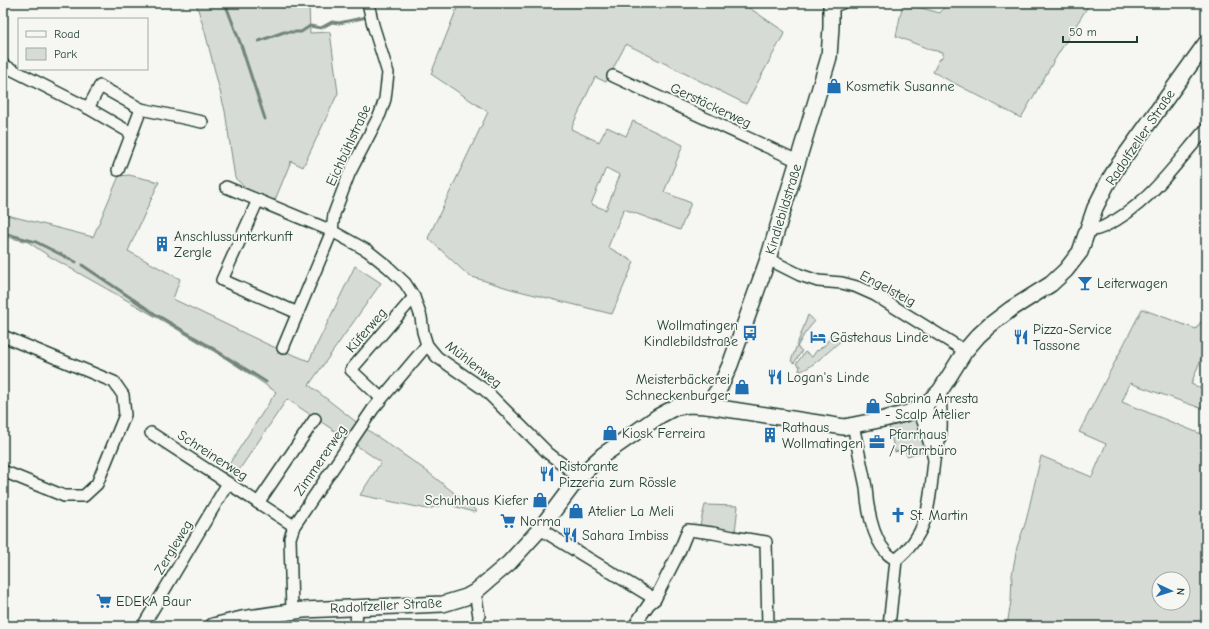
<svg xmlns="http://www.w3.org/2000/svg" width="1209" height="629" viewBox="0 0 1209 629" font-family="'Comic Neue',sans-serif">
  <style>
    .green { fill: #d6dbd6; stroke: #7a8c85; fill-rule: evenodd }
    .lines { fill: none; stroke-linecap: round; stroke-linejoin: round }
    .stream { stroke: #72847d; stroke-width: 3 }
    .minor-casing { stroke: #1f3d34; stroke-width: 14 }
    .secondary-casing { stroke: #1f3d34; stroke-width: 18 }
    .minor { stroke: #f6f6f2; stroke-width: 11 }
    .secondary { stroke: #f6f6f2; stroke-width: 15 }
    .labels { text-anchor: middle; stroke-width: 3.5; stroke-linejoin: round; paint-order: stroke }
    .poi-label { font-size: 14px; fill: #1f3d34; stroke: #f6f6f2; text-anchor: start }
    .street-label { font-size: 14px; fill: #1f3d34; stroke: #f6f6f2 }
  </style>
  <rect width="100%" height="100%" fill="#f6f6f2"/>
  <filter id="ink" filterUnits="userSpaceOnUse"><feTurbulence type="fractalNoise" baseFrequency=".025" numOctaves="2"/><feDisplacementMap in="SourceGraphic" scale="8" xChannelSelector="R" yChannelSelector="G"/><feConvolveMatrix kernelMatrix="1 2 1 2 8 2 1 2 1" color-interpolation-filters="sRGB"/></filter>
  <g filter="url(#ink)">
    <g class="green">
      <path d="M196,3h113l1,30 20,-1 8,61 -35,74 -12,-6 -16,39 -2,-1 -1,3 -19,-7 -18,-17 -10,-67 -20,-79z"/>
      <path d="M459,3h283l43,29 -39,72 -120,-60 -20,38 -11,-5 -24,52 28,13 8,-15 19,9 7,-15 50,24 -19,47 27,11 -11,27 -56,-21 -16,38 26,15 -22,52 -101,-25 -42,-13 -41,-38 60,-126 -57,-38zM606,168l14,7 -14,35 -15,-6z"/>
      <path d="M903,3l37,10 7,-10h143l-35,56 -34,59 -88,-46 6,-12 4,-4v-4l-12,-2 -35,-14z"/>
      <path d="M129,175l30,7 -31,69 52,28 -7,20 96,46 40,16 46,-95 26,17 -72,102 46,36 69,48 53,42 -4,1 -26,-8 -20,5 -67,-14 21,-33 -94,-63 -54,80 -9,-7 52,-80c-71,-50 -151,-92 -227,-136l-21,-14 -25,-6v-22l90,23 26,-61z"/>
      <path d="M1142,309l54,20 10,-15v32l-15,38 15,6v20l-76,-27 -8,19 84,34v190h-199l4,-25 1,-26 5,-28 9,-26 15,-65 51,21 14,-33 -27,-12zM1159,579h24v24h-24z"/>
      <path d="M808,315l7,6 -10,12 -8,14 5,4 -8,12 -3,-2z"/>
      <path d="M833,334l9,6c-9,7 -33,31 -43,31l1,-5 -4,-2 9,-12 7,5 5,-7 1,1 5,-5h1z"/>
      <path d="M912,420l6,2 7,29 -18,5 -2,-7 -10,3 -6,-25z"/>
      <path d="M705,505l33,1 -3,26 -36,-3z"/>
    </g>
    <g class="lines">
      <g class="stream">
        <path d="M225,3l16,42 24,74"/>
        <path d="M259,41l25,-9h17l9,-6 11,2 11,-6 7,1 28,-6"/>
        <path d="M3,233l33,9 40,20"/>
        <path d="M82,265l73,49 49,29 62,39"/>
      </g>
      <defs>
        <g id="minor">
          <path d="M831,7l11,-4"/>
          <path d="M3,65l85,43 43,25"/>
          <path d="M613,76l185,85"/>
          <path d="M88,108l12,-22 41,23"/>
          <path d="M118,170l23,-61 61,13"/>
          <path d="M226,187l106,44 36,20 20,16 17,16 9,14 7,20 2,15 4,13 10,12 48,33 63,63 31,24"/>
          <path d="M258,200l-36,80 76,33"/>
          <path d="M1088,232c5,-2 12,-3 17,-6 44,-21 70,-62 101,-97"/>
          <path d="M768,259l32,16 18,6 24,2 15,4 18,8 90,56"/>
          <path d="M3,336l111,46 9,13 2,20 -28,69 -13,12h-20l-61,-25"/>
          <path d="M283,348l49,-117 2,-17 15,-40 31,-60 5,-15 3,-26 -15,-48 -5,-22"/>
          <path d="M381,398l-30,-28 63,-73"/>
          <path d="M925,405l7,14 4,16"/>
          <path d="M918,409l6,15 10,35"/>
          <path d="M853,425l13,62c1,19 6,50 20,65 2,3 6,5 10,8"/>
          <path d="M151,433l143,93"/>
          <path d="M258,503l57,-84"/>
          <path d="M540,529l115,70"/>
          <path d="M896,560c35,-28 33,-59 38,-99 1,-9 5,-16 6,-24 3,-12 0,-33 0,-46"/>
          <path d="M475,592l4,24 -1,10"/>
          <path d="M292,611l-2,-73 4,-12 79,-117 54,-64"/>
          <path d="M143,626l85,-143"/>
          <path d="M356,626l1,-20"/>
          <path d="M634,626l15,-22 6,-5 24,-47 9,-22 25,3 20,4 33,5 2,84"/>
          <path d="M889,626l7,-66"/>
        </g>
        <g id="secondary">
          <path d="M707,406l13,-19 10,-22 38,-106 48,-158 13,-44 2,-30v-24"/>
          <path d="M213,626l29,-7 61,-9 140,-6 23,-7 9,-5 34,-29 31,-34 39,-52 24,-22 56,-39 15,-8 15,-3 18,1 137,21 40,-8 24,-6 10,-4 9,-6 13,-12 25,-40 13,-15 12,-11 21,-16 40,-25 15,-14 14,-18 15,-44 13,-26 9,-15 89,-124"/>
        </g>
      </defs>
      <use href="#minor" class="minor-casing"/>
      <use href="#secondary" class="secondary-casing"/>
      <use href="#minor" class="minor"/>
      <use href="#secondary" class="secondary"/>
    </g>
  </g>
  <defs>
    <symbol id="shop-bare" viewBox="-9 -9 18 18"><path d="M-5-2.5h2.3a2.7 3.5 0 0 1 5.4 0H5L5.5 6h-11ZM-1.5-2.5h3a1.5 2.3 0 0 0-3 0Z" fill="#1f6fb2" stroke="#f6f6f2" stroke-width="2.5" paint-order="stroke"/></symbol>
    <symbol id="building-bare" viewBox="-9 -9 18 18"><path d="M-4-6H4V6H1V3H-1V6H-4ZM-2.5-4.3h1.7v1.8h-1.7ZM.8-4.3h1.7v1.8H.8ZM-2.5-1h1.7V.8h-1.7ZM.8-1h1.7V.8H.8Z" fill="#1f6fb2" stroke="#f6f6f2" stroke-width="2.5" paint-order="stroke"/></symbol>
    <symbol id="bar-bare" viewBox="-9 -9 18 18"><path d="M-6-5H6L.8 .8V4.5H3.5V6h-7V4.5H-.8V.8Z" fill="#1f6fb2" stroke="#f6f6f2" stroke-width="2.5" paint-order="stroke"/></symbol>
    <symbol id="bus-bare" viewBox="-9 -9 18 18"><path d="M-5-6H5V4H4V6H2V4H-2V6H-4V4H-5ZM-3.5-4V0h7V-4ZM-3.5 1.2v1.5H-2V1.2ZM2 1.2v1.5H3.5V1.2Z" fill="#1f6fb2" stroke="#f6f6f2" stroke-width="2.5" paint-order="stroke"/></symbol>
    <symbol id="hotel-bare" viewBox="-9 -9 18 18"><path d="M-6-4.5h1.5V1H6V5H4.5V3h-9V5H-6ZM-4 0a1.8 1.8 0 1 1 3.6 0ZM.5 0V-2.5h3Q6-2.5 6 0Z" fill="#1f6fb2" stroke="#f6f6f2" stroke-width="2.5" paint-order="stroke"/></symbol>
    <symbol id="restaurant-bare" viewBox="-9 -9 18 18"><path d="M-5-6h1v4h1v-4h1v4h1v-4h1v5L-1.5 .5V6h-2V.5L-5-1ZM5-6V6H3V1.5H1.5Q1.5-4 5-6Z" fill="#1f6fb2" stroke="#f6f6f2" stroke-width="2.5" paint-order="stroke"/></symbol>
    <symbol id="office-bare" viewBox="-9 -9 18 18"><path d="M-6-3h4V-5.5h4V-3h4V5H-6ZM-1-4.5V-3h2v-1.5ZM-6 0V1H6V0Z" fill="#1f6fb2" stroke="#f6f6f2" stroke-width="2.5" paint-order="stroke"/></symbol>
    <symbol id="church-bare" viewBox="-9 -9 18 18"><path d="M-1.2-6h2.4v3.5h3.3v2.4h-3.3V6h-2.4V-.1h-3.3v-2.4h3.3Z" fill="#1f6fb2" stroke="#f6f6f2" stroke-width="2.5" paint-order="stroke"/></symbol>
    <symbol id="supermarket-bare" viewBox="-9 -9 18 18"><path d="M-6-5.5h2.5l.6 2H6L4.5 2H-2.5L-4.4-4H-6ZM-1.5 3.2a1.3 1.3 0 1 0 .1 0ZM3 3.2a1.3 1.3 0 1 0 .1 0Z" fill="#1f6fb2" stroke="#f6f6f2" stroke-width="2.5" paint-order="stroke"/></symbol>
  </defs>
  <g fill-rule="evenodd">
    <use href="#shop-bare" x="823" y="75" width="22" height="22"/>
    <use href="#building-bare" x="151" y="233" width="22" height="22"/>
    <use href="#bar-bare" x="1074" y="272" width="22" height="22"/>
    <use href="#bus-bare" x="739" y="322" width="22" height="22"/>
    <use href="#hotel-bare" x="807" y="326" width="22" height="22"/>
    <use href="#restaurant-bare" x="1010" y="326" width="22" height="22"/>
    <use href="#restaurant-bare" x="764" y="366" width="22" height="22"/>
    <use href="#shop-bare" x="731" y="376" width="22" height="22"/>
    <use href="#shop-bare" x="862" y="395" width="22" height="22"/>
    <use href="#shop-bare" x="599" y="422" width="22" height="22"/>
    <use href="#building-bare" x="759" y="424" width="22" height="22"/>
    <use href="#office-bare" x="866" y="431" width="22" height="22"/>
    <use href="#restaurant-bare" x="536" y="463" width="22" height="22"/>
    <use href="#shop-bare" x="529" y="489" width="22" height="22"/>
    <use href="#shop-bare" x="565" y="500" width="22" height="22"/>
    <use href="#church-bare" x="887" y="504" width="22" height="22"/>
    <use href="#supermarket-bare" x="497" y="510" width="22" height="22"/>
    <use href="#restaurant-bare" x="559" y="524" width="22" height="22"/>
    <use href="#supermarket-bare" x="93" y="590" width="22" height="22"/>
  </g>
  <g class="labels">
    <g class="poi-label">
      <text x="846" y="91">Kosmetik Susanne</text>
      <text x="174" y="241">Anschlussunterkunft<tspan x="174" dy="16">Zergle</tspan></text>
      <text x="1097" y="288">Leiterwagen</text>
      <text x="738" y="330" text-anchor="end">Wollmatingen<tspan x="738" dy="16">Kindlebildstraße</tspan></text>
      <text x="1033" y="334">Pizza-Service<tspan x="1033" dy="16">Tassone</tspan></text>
      <text x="830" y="342">Gästehaus Linde</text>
      <text x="787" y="382">Logan's Linde</text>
      <text x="730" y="384" text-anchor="end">Meisterbäckerei<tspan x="730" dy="16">Schneckenburger</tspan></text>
      <text x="885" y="403">Sabrina Arresta<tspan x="885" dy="16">- Scalp Atelier</tspan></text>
      <text x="782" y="432">Rathaus<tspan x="782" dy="16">Wollmatingen</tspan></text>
      <text x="622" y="438">Kiosk Ferreira</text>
      <text x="889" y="439">Pfarrhaus<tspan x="889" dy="16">/ Pfarrbüro</tspan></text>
      <text x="559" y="471">Ristorante<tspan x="559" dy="16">Pizzeria zum Rössle</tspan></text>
      <text x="528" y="505" text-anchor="end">Schuhhaus Kiefer</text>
      <text x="588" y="516">Atelier La Meli</text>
      <text x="910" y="520">St. Martin</text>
      <text x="520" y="526">Norma</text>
      <text x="582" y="540">Sahara Imbiss</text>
      <text x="116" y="606">EDEKA Baur</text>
    </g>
    <g class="street-label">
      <text transform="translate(711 105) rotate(25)" y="5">Gerstäckerweg</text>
      <text transform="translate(1140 137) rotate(-56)" y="5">Radolfzeller Straße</text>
      <text transform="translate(348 145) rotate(-65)" y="5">Eichbühlstraße</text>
      <text transform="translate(783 209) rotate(-73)" y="5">Kindlebildstraße</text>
      <text transform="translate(888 288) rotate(28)" y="5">Engelsteig</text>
      <text transform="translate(366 330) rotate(-49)" y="5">Küferweg</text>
      <text transform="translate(474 364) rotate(38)" y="5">Mühlenweg</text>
      <text transform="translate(213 455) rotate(33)" y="5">Schreinerweg</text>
      <text transform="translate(320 460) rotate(-56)" y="5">Zimmererweg</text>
      <text transform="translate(173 547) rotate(-59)" y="5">Zergleweg</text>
      <text transform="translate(386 605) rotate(-3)" y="5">Radolfzeller Straße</text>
    </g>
  </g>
  <rect width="1209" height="629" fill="none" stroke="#f6f6f2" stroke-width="16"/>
  <rect x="8" y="8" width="1193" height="613" fill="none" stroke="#1f3d34" stroke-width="1.5" filter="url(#ink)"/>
  <rect x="18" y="18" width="130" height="52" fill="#f6f6f2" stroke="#a0aca6"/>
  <rect x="26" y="31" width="20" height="6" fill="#f6f6f2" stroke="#a0aca6"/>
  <text x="54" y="38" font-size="12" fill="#1f3d34">Road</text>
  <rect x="26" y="48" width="20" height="12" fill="#d6dbd6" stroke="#a0aca6"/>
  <text x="54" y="58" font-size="12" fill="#1f3d34">Park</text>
  <g transform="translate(1171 591) rotate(94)"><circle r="19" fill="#f6f6f2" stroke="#a0aca6"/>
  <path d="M0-3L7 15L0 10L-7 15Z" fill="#1f6fb2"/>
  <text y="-6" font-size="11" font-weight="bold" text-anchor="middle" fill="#1f3d34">N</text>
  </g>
  <path d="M1063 36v6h74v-6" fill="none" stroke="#1f3d34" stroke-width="2"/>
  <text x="1069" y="36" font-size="12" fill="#1f3d34" stroke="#f6f6f2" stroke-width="3" paint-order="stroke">50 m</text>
</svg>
